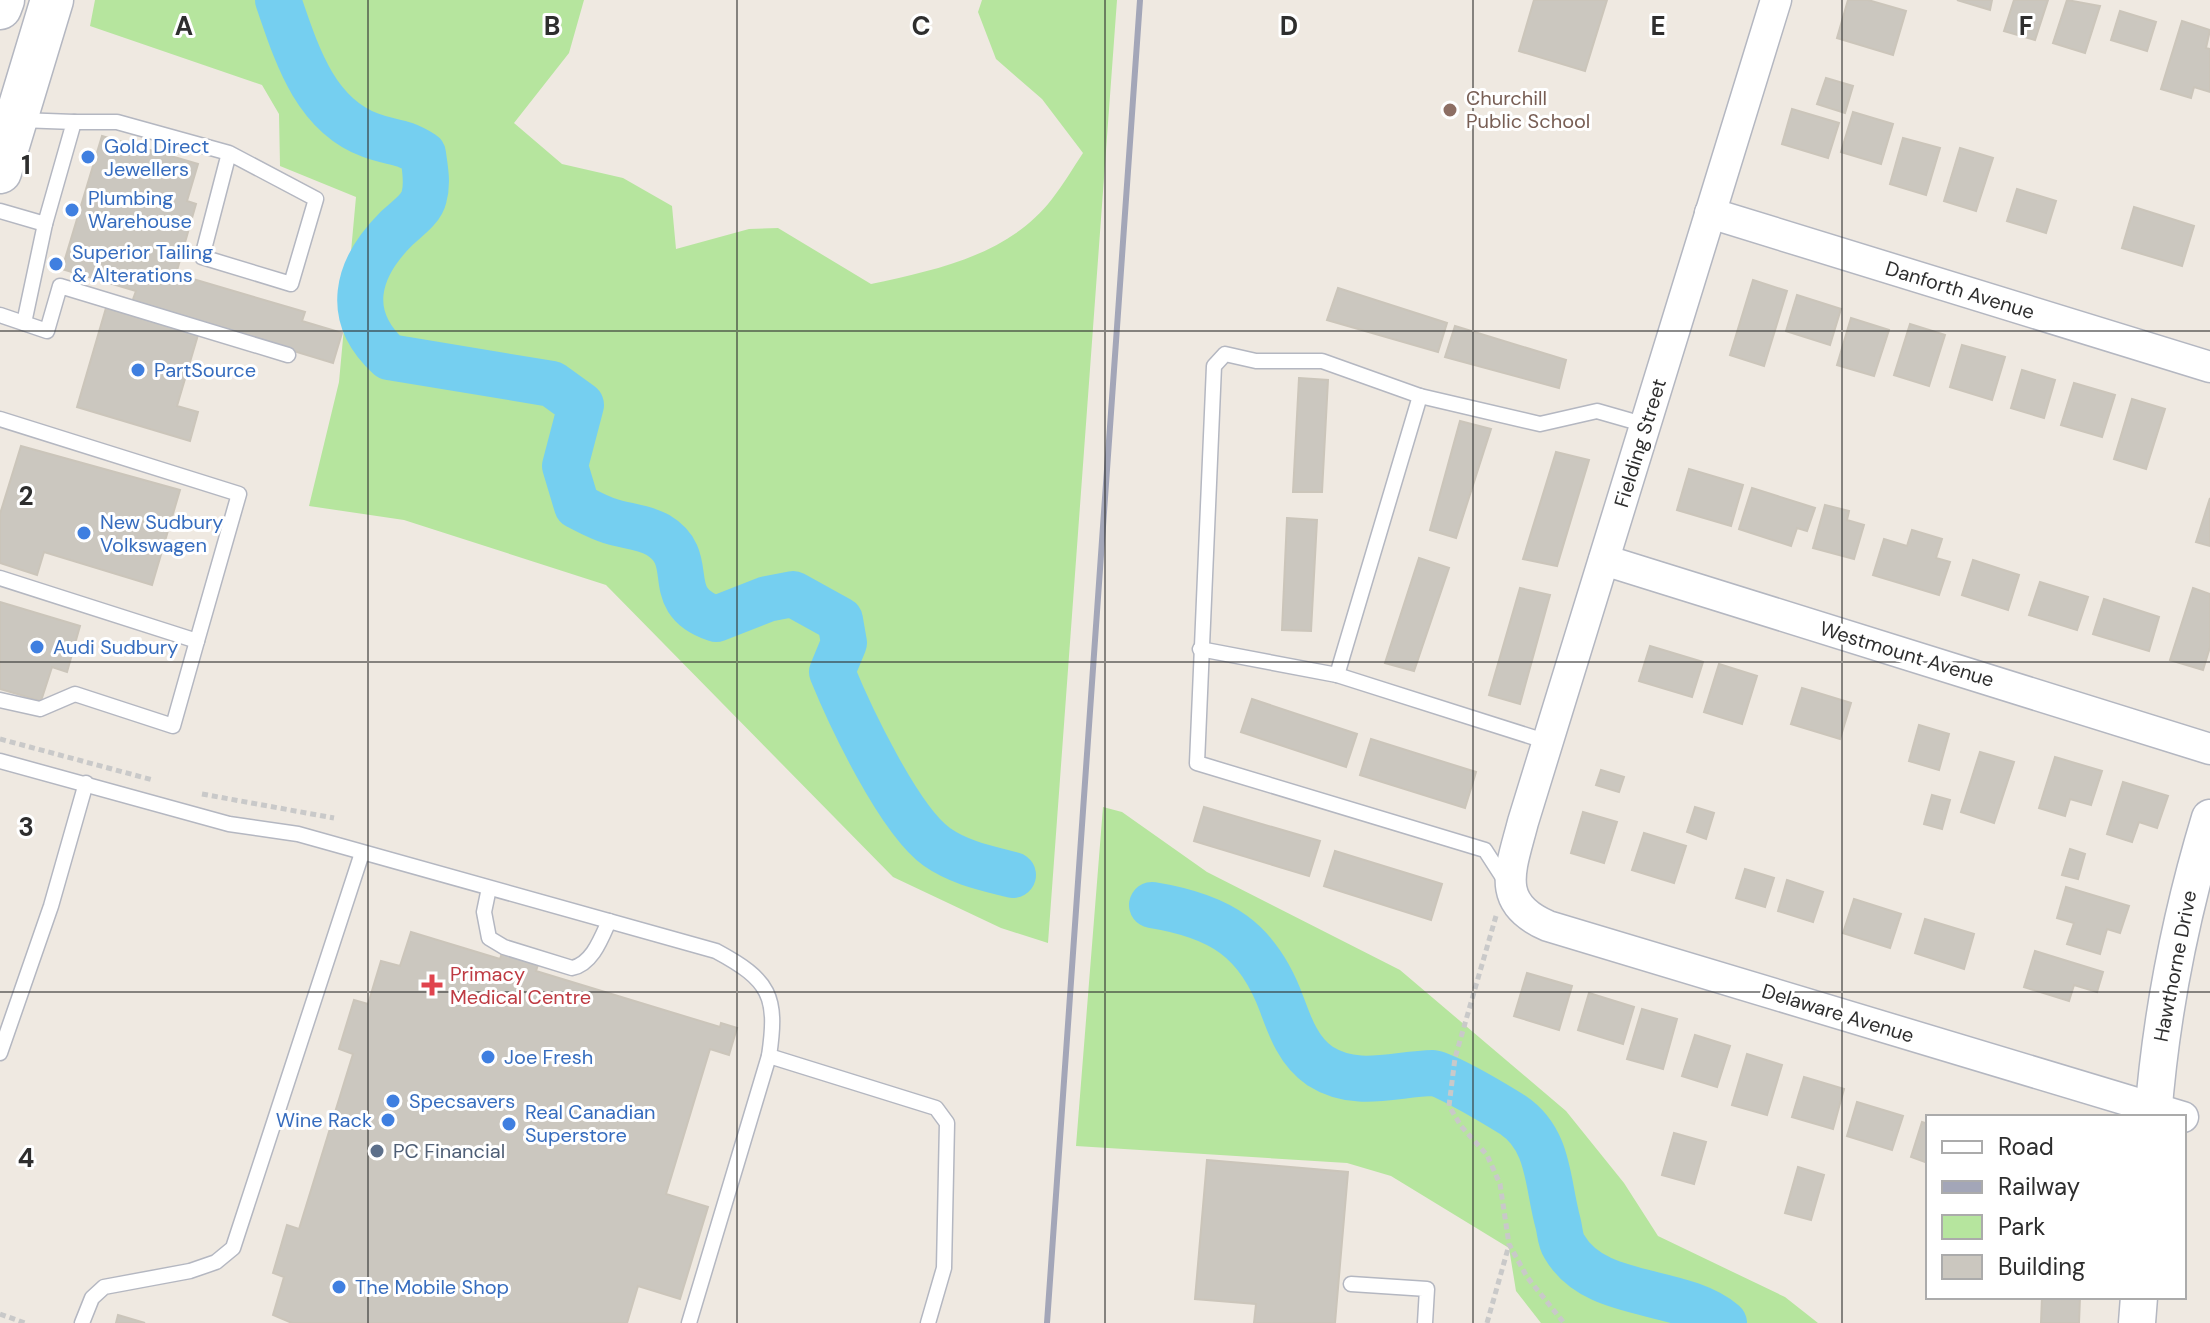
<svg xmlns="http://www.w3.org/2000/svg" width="2210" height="1323" viewBox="0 0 2210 1323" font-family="'DM Sans',sans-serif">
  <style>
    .green { fill: #b6e59e }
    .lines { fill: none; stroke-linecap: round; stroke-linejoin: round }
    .river { stroke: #75cff0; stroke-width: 46 }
    .building { fill: #cbc7bf; stroke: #cbc5ba; stroke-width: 2 }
    .service-casing { stroke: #b4b7c1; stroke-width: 17 }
    .minor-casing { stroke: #b4b7c1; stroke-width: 33 }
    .tertiary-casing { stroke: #b4b7c1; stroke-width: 39 }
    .secondary-casing { stroke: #b4b7c1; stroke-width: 45 }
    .path { stroke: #c9c9c9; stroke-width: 5; stroke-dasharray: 6 4; stroke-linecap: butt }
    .service { stroke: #fff; stroke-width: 14 }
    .minor { stroke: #fff; stroke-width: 30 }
    .tertiary { stroke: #fff; stroke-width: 36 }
    .secondary { stroke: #fff; stroke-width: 42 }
    .rail { stroke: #a3a6b8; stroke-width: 6 }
    .grid { fill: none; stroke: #2e2e2e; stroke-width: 2; stroke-opacity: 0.55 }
    .education-dot { fill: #8d6e63; stroke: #fff; stroke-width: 3 }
    .shop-dot { fill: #3f7fe0; stroke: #fff; stroke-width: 3 }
    .health-dot { fill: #e0444e; stroke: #fff; stroke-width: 3 }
    .service-dot { fill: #5c6f8a; stroke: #fff; stroke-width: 3 }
    .labels { text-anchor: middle; stroke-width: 6; stroke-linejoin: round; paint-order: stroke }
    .education-label { font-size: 20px; fill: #785e54; stroke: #fff; text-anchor: start }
    .shop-label { font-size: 20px; fill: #366cbe; stroke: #fff; text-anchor: start }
    .street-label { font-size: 20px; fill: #2e2e2e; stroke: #fff }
    .health-label { font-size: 20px; fill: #be3a42; stroke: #fff; text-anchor: start }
    .service-label { font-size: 20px; fill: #4e5e75; stroke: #fff; text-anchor: start }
    .grid-label { font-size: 26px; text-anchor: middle; font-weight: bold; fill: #2e2e2e; stroke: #fff; stroke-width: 6; stroke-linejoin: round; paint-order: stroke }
  </style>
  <rect width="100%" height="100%" fill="#efe9e1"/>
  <g class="green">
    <path d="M95,0h489l-15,53 -55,70 48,41 61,14 49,28 4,43 73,-20 29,-1 93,56c65,-14 138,-29 181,-85 11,-14 21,-31 31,-46l-41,-54 -46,-40 -18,-47 4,-12h135l-69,943 -47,-15 -108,-51 -287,-292 -202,-65 -95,-14 30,-124 17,-185 -76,-31 -1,-52 -17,-29 -172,-59z"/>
    <path d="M1103,807l19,5 85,60 193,98 166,141 58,72 34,53 127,61 33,26h-277l-25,-32 -7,-43 -118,-72 -44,-13 -271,-17z"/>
  </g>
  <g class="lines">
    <g class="river">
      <path d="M278,0c18,52 36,114 92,135 23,9 29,4 53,19 2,15 5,29 1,43 -3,13 -19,23 -28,32 -40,40 -52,87 -7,128l163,27 29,21 -16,61 12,40c10,5 22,12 33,15 15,5 34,6 48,14 42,25 1,65 58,84l51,-20 26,-5 47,26 4,23 -12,29c18,44 67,148 105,175 23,16 49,21 76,28"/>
      <path d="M1152,905c68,11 106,34 130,100 8,22 17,47 38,61 36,23 74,8 113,7 11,0 67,34 80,42 37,25 34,68 45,108 2,7 2,17 6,23 31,55 116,40 160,77"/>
    </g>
  </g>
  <g class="building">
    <path d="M1534,0h73l-22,71 -66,-20z"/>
    <path d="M1848,0h20l38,11 -13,44 -56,-17z"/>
    <path d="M1957,0h35l-2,10z"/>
    <path d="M2014,0h34l-13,40 -31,-9z"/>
    <path d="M2067,0l33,6 -15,47 -32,-10z"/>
    <path d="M2120,11l36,11 -9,29 -36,-11z"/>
    <path d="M2182,21l28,9 -4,18 4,1v43l-16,-5 -3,11 -30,-9z"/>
    <path d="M1826,78l27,8 -8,27 -28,-9z"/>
    <path d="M1792,109l47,14 -11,35 -46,-14z"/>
    <path d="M1853,112l40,12 -12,40 -40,-12z"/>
    <path d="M102,136l96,28 -11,37 9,3 -20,70 129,38 -3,9 40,12 -9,30 -201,-61 4,-11 -74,-22z"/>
    <path d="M1903,138l37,10 -14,47 -36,-11z"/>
    <path d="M1960,148l33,10 -17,53 -32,-10z"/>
    <path d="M2017,189l39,12 -10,32 -39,-12z"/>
    <path d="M2134,207l60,19 -12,40 -60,-18z"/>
    <path d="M1753,280l34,11 -23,75 -34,-11z"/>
    <path d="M1338,288l109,35 -9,29 -111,-32z"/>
    <path d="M1797,295l44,14 -11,36 -44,-14z"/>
    <path d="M106,308l92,27 -21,71 21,6 -8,29 -113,-34z"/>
    <path d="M1851,318l38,12 -15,46 -37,-11z"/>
    <path d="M1910,324l35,11 -16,51 -35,-11z"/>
    <path d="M1455,326l111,34 -7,28 -114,-31z"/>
    <path d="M1962,345l43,12 -13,43 -42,-13z"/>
    <path d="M2022,370l33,10 -11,38 -33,-10z"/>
    <path d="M1299,378l29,2 -6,112h-29z"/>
    <path d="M2074,383l41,12 -13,42 -41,-12z"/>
    <path d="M2132,399l33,10 -19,60 -32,-10z"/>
    <path d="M1460,421l31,8 -35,109 -26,-8z"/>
    <path d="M21,446l159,44 -28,95 -108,-33 -7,23 -37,-12v-49z"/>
    <path d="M1556,452l33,8 -32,106 -34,-7z"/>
    <path d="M1689,469l54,16 -12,41 -54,-16z"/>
    <path d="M1752,488l63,20 -8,23 -10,-3 -6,18 -52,-17z"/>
    <path d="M2210,498v48l-14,-4z"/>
    <path d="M1825,505l24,6 -2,9 17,5 -10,34 -41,-11z"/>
    <path d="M1287,518l30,2 -6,111 -29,-1z"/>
    <path d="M1912,530l30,9 -6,19 14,4 -11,33 -66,-20 11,-36 23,7z"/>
    <path d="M1419,558l30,10 -35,103 -29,-8z"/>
    <path d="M1973,560l46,15 -11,35 -46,-15z"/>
    <path d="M2040,582l48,15 -11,33 -48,-15z"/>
    <path d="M1520,588l30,7 -30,109 -31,-9z"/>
    <path d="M2193,588l17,6v53l-7,23 -33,-10z"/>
    <path d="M2104,599l55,18 -10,34 -56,-17z"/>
    <path d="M0,602l80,24 -13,46 -15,-5 -11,34 -41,-12z"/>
    <path d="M1650,646l53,16 -11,35 -53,-16z"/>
    <path d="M1719,664l38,12 -15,48 -38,-12z"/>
    <path d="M1802,688l49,15 -11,36 -49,-15z"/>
    <path d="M1252,699l105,35 -11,33 -105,-35z"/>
    <path d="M1919,725l30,9 -10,36 -30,-9z"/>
    <path d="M1371,739l105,33 -11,36 -105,-33z"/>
    <path d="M1980,752l34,10 -20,61 -33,-11z"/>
    <path d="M2055,757l47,14 -11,34 -21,-6 -5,17 -26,-8z"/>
    <path d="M1601,770l23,7 -5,15 -23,-7z"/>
    <path d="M2123,782l45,14 -11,32 -18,-6 -7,20 -25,-8z"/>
    <path d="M1932,795l18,5 -8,29 -18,-5z"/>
    <path d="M1204,807l116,34 -11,35 -115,-35z"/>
    <path d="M1695,807l19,6 -8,26 -19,-7z"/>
    <path d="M1583,812l34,10 -13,41 -33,-10z"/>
    <path d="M1644,833l42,13 -12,37 -42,-13z"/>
    <path d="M2070,849l15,5 -7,25 -16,-4z"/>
    <path d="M1335,851l107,33 -11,36 -107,-34z"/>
    <path d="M1745,869l29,9 -9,29 -29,-9z"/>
    <path d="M1787,880l36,12 -10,30 -35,-11z"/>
    <path d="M2066,887l63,19 -9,27 -13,-4 -7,25 -33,-10 7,-21 -17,-5z"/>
    <path d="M1854,899l47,15 -11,34 -47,-15z"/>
    <path d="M1925,919l49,15 -10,35 -49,-16z"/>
    <path d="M411,932l89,27 4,-12 38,5 -6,19 184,56 1,-4 16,5 -8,27 -19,-6 -44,145 42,13 -28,92 -42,-13 -11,37h-335l-19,-8 11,-38 -11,-4 14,-48 12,4 54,-175 -14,-5 15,-49 14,4 13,-43 19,5z"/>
    <path d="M2035,951l68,21 -6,20 -23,-7 -5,16 -45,-14z"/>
    <path d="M1527,973l45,13 -13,44 -45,-14z"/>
    <path d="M1589,993l45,14 -11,37 -45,-14z"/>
    <path d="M1642,1009l35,10 -14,50 -36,-10z"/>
    <path d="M1695,1035l35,11 -13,41 -35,-11z"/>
    <path d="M1747,1054l35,11 -15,50 -35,-10z"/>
    <path d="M1804,1077l40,12 -11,40 -41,-12z"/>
    <path d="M1857,1102l46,14 -11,34 -45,-14z"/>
    <path d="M1922,1122l6,2v39l-17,-6z"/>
    <path d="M1674,1133l32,9 -12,42 -32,-9z"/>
    <path d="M1207,1160l141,12 -13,151h-81l2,-19 -61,-5z"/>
    <path d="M1798,1167l26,8 -13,45 -26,-7z"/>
    <path d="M2042,1297h38l-1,26h-38z"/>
    <path d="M118,1315l27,8h-29z"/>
  </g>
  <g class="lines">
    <defs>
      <g id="service">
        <path d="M74,122h43l112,31 -27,104 89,27 25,-85 -87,-46"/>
        <path d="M0,211l45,13 29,-102 -54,-2"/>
        <path d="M0,315l47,16 13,-45 228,69"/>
        <path d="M24,323l21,-99"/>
        <path d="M0,419l239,75 -42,147 -197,-63"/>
        <path d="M1200,649l137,26 211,67"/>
        <path d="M1337,675l83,-279"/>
        <path d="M0,700l40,9 35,-15 98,32 24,-85"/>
        <path d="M0,761l229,63 69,10 418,117c54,29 62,45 53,105l-80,267"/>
        <path d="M1507,884l-22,-34 -288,-87 17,-397 11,-12 31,7h66l98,35 120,28 57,-13 49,14"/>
        <path d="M489,888l-5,24 5,26 15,9 68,21c20,-4 29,-29 37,-47"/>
        <path d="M0,1053l51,-147 35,-123"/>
        <path d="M769,1056l167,52 11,15 -3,145 -16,55"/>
        <path d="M1351,1284l76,5 -2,34"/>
        <path d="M82,1323l10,-25 12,-11 86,-16 26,-9 17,-14 129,-395"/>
      </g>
      <g id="minor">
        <path d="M1776,0l-253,822c-12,47 -29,81 25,104l635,191"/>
        <path d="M1710,213l500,154"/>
        <path d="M1604,560l606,189"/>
      </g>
      <g id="tertiary">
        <path d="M2153,1117c8,-103 27,-200 57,-299"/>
        <path d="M2137,1323l2,-26"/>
      </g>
      <g id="secondary">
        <path d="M0,8l3,-8"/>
        <path d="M0,172l52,-172"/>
      </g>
    </defs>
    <use href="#service" class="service-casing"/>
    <use href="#minor" class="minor-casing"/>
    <use href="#tertiary" class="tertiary-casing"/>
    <use href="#secondary" class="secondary-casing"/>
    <g class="path">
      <path d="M0,739l153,41"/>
      <path d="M202,794l132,24"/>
      <path d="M1496,916l-41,142 -6,48 12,20 26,29 13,29 9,60 18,33 37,46"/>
      <path d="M0,1314l25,9"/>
      <path d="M1487,1323l22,-78"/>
    </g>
    <use href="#service" class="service"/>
    <use href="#minor" class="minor"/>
    <use href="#tertiary" class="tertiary"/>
    <use href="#secondary" class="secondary"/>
    <path class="rail" d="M1047,1323l93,-1323"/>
  </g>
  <path class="grid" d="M368,0v1323M737,0v1323M1105,0v1323M1473,0v1323M1842,0v1323M0,331h2210M0,662h2210M0,992h2210"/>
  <circle class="education-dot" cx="1450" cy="110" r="8"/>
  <g class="shop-dot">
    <circle cx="88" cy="157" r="8"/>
    <circle cx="72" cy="210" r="8"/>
    <circle cx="56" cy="264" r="8"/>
    <circle cx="138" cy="370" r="8"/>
    <circle cx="84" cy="533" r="8"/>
    <circle cx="37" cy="647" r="8"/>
    <circle cx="488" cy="1057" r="8"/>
    <circle cx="393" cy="1101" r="8"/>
    <circle cx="388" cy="1120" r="8"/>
    <circle cx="509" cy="1124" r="8"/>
    <circle cx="339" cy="1287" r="8"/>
  </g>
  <path class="health-dot" d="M428 973h8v8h8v8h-8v8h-8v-8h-8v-8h8z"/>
  <circle class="service-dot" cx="377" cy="1151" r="8"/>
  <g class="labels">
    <g class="education-label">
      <text x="1466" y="105">Churchill<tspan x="1466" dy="23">Public School</tspan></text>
    </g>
    <g class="shop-label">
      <text x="104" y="153">Gold Direct<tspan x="104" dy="23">Jewellers</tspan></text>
      <text x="88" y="205">Plumbing<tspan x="88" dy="23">Warehouse</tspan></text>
      <text x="72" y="259">Superior Tailing<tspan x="72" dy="23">&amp; Alterations</tspan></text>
      <text x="154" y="377">PartSource</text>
      <text x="100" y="529">New Sudbury<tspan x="100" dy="23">Volkswagen</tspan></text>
      <text x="53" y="654">Audi Sudbury</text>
      <text x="504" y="1064">Joe Fresh</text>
      <text x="409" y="1108">Specsavers</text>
      <text x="525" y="1119">Real Canadian<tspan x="525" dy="23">Superstore</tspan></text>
      <text x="372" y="1127" text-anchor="end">Wine Rack</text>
      <text x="355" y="1294">The Mobile Shop</text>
    </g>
    <g class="street-label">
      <text transform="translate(1960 290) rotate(17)" y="7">Danforth Avenue</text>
      <text transform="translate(1640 443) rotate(-73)" y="7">Fielding Street</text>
      <text transform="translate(1907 654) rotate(17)" y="7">Westmount Avenue</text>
      <text transform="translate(2175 966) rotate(-79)" y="7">Hawthorne Drive</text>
      <text transform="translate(1838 1013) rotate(17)" y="7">Delaware Avenue</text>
    </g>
    <g class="health-label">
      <text x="450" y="981">Primacy<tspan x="450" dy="23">Medical Centre</tspan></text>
    </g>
    <g class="service-label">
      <text x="393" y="1158">PC Financial</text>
    </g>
  </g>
  <g class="grid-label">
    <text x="184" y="35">A</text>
    <text x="552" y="35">B</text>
    <text x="921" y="35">C</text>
    <text x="1289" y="35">D</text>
    <text x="1658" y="35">E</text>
    <text x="2026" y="35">F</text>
    <text x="26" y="174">1</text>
    <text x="26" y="505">2</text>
    <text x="26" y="836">3</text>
    <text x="26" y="1167">4</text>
  </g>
  <rect x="1926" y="1115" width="260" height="184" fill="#ffffff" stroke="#ababab" stroke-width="2"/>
  <rect x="1942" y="1141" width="40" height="12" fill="#ffffff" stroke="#ababab" stroke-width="2"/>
  <text x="1998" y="1155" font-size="24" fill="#2e2e2e">Road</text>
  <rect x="1942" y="1181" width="40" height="12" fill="#a3a6b8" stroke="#ababab" stroke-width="2"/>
  <text x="1998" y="1195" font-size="24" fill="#2e2e2e">Railway</text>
  <rect x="1942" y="1215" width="40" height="24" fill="#b6e59e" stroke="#ababab" stroke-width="2"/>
  <text x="1998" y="1235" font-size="24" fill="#2e2e2e">Park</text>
  <rect x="1942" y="1255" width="40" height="24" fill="#cbc7bf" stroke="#ababab" stroke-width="2"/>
  <text x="1998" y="1275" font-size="24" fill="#2e2e2e">Building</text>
</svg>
